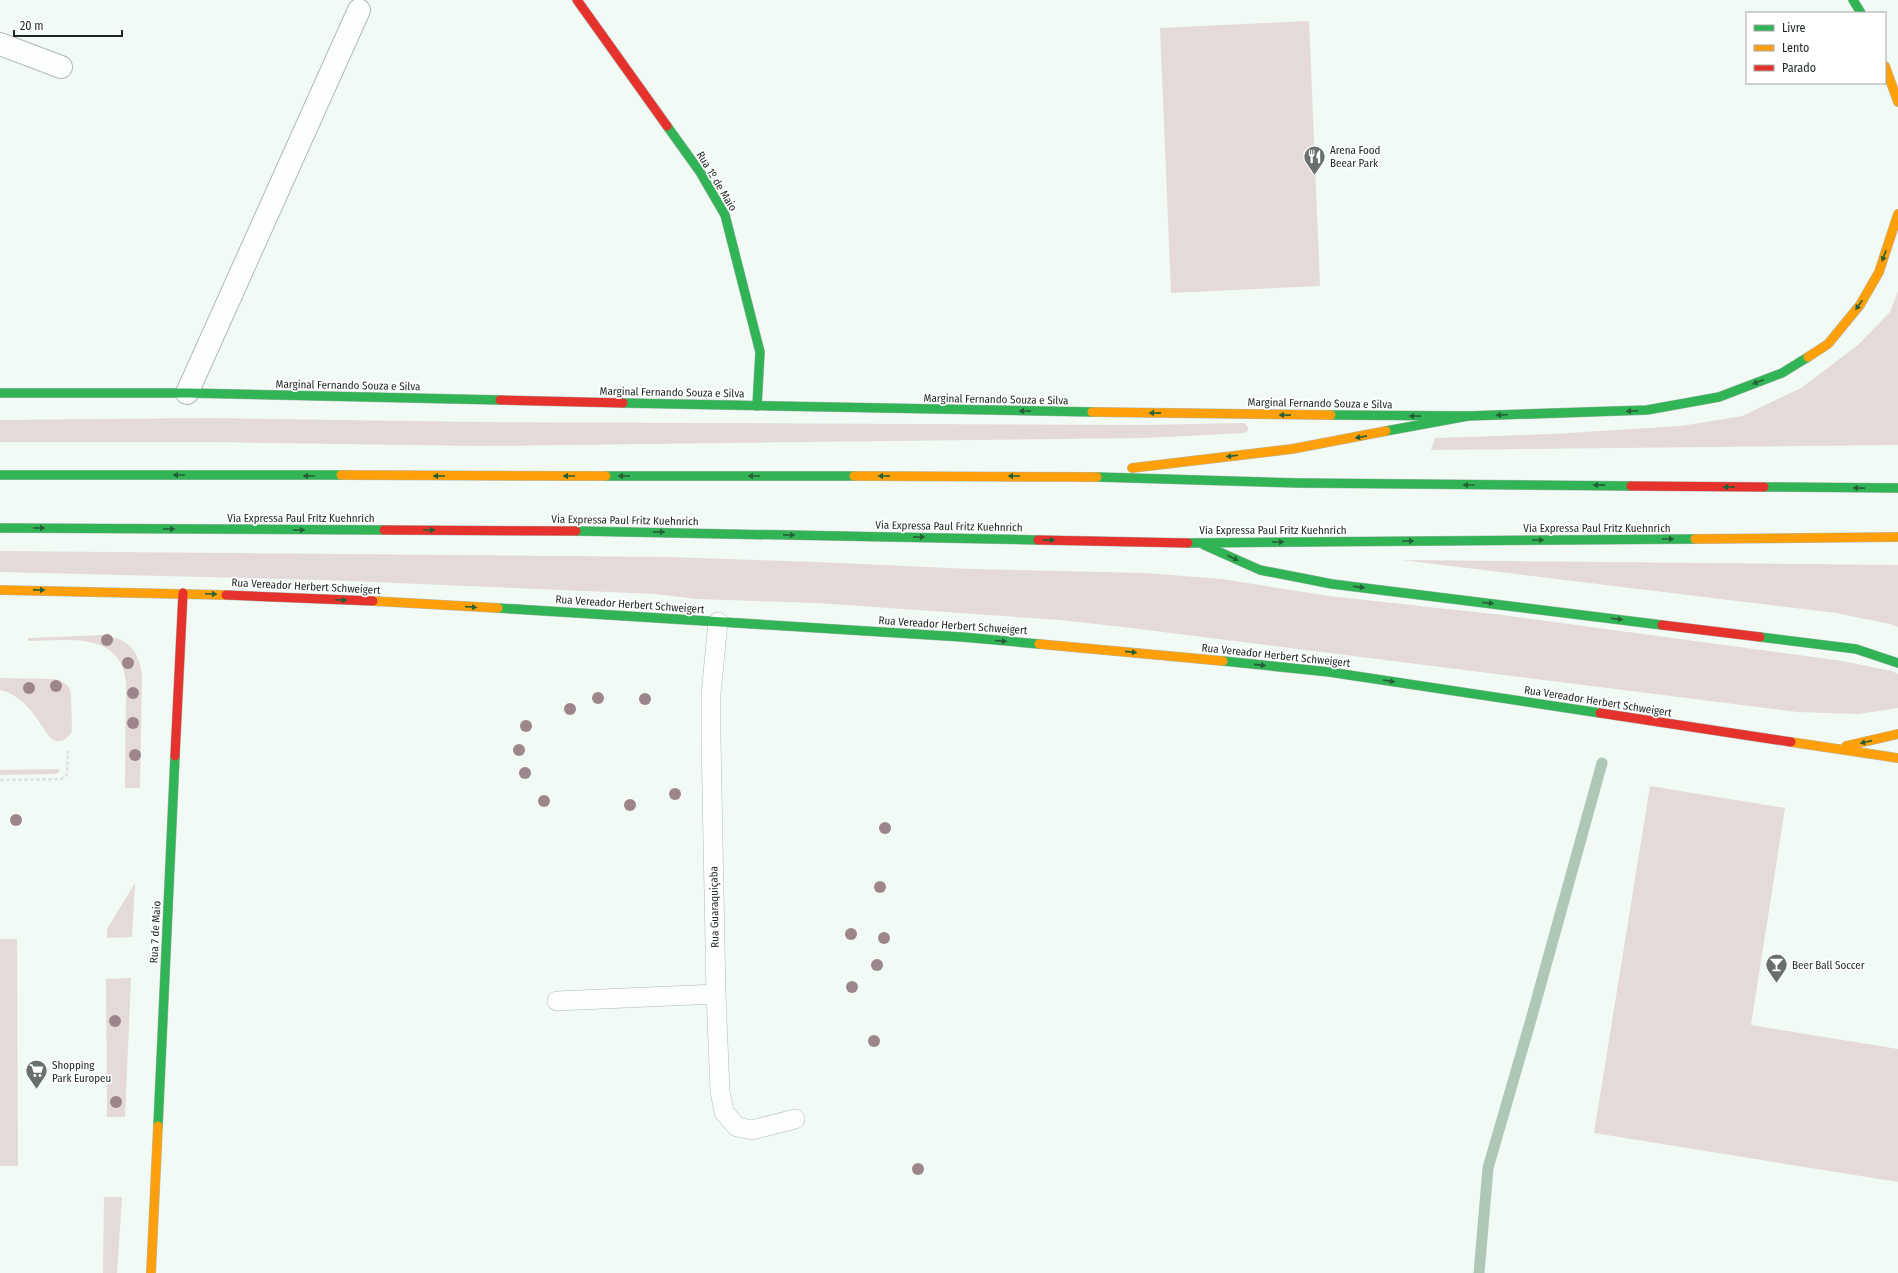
<svg xmlns="http://www.w3.org/2000/svg" width="1898" height="1273" viewBox="0 0 1898 1273" font-family="'Fira Sans Condensed',sans-serif">
  <style>
    .grass { fill: #e4dada }
    .lines { fill: none; stroke-linecap: round; stroke-linejoin: round }
    .stream { stroke: #aec7b7; stroke-width: 11 }
    .lane-casing { stroke: #b1b9b4; stroke-width: 20 }
    .street-casing { stroke: #b1b9b4; stroke-width: 24 }
    .fast-casing { stroke: #b1b9b4; stroke-width: 10 }
    .slow-casing { stroke: #b1b9b4; stroke-width: 10 }
    .jam-casing { stroke: #b1b9b4; stroke-width: 10 }
    .path { stroke: #e0e2e1; stroke-width: 2.5; stroke-dasharray: 4 2; stroke-linecap: butt }
    .lane { stroke: #fdfefe; stroke-width: 19 }
    .street { stroke: #fdfefe; stroke-width: 22 }
    .fast { stroke: #30b455; stroke-width: 9 }
    .slow { stroke: #ff9f0a; stroke-width: 9 }
    .jam { stroke: #e5322d; stroke-width: 9 }
    .tree { fill: #9d868b }
    .oneway { fill: #255f35 }
    .labels { text-anchor: middle; stroke-width: 3.5; stroke-linejoin: round; paint-order: stroke }
    .poi-label { font-size: 11px; fill: #1d2620; stroke: #fff; text-anchor: start }
    .street-label { font-size: 11px; fill: #1d2620; stroke: #fff }
  </style>
  <rect width="100%" height="100%" fill="#f2faf5"/>
  <g class="grass">
    <path d="M1309,21l11,265 -149,7 -11,-265z"/>
    <path d="M1898,291v154l-467,5 4,-12 117,-4 129,-8 61,-10 59,-28 57,-43 32,-33z"/>
    <path d="M208,418l271,4 665,3 100,-2 4,4v4l-4,2 -99,5 -666,8 -269,-4h-210v-22z"/>
    <path d="M0,551l668,6 149,5 155,7 172,4 78,6 107,17 173,19 334,45 56,11 6,3v34l-39,6 -62,-2 -674,-85 -63,-7 -243,-17 -121,-4 -41,-5 -331,-14 -324,-8z"/>
    <path d="M1402,560l496,5v62l-8,-3 -54,-11z"/>
    <path d="M103,635c25,4 35,14 39,39l-2,114h-15l1,-105c-5,-53 -59,-42 -98,-42v-3z"/>
    <path d="M0,678l54,1c9,2 16,6 17,15l1,37c-3,7 -12,14 -20,8 -5,-4 -7,-9 -10,-13 -10,-16 -23,-32 -42,-36z"/>
    <path d="M60,769l-2,4 -4,1 -54,1v-5z"/>
    <path d="M1650,786l135,22 -34,217 147,24v133l-304,-49z"/>
    <path d="M135,883l-3,54 -25,1v-9z"/>
    <path d="M0,939h17l1,227h-18z"/>
    <path d="M131,978l-6,139h-18l-1,-138z"/>
    <path d="M104,1197h18l-5,76h-14z"/>
  </g>
  <g class="lines">
    <path class="stream" d="M1479,1273l9,-105 44,-152 70,-253"/>
    <defs>
      <g id="lane">
        <path d="M718,622l-7,72v46l5,254 4,97 4,21 13,15 15,3 43,-11"/>
        <path d="M557,1001l159,-7"/>
      </g>
      <g id="street">
        <path d="M0,44l61,23"/>
        <path d="M187,393l172,-383"/>
      </g>
      <g id="fast">
        <path d="M1853,0l8,13"/>
        <path d="M667,126l33,46 25,43 35,137 -3,54"/>
        <path d="M0,393h187l313,7"/>
        <path d="M623,403l469,9"/>
        <path d="M1331,415l137,1 179,-6 72,-13 63,-24 26,-16"/>
        <path d="M1386,431l82,-15"/>
        <path d="M0,475h341"/>
        <path d="M606,476h248"/>
        <path d="M1097,477l201,6 333,3"/>
        <path d="M1764,487l134,1"/>
        <path d="M0,528l384,2"/>
        <path d="M576,531l462,9"/>
        <path d="M1188,543l507,-4"/>
        <path d="M1204,545l56,25 72,14 330,41"/>
        <path d="M498,608l464,29 77,7"/>
        <path d="M1760,637l96,12 42,14"/>
        <path d="M1223,661l106,11 271,41"/>
        <path d="M158,1126l17,-370"/>
      </g>
      <g id="slow">
        <path d="M1885,66l13,36"/>
        <path d="M1808,357l20,-13 32,-39 19,-33 19,-58"/>
        <path d="M1092,412l239,3"/>
        <path d="M1132,468l160,-19 94,-18"/>
        <path d="M341,475l265,1"/>
        <path d="M854,476l243,1"/>
        <path d="M1695,539l203,-2"/>
        <path d="M0,590l226,5"/>
        <path d="M373,601l125,7"/>
        <path d="M1039,644l184,17"/>
        <path d="M1791,742l107,16"/>
        <path d="M1846,746l52,-12"/>
        <path d="M151,1273l7,-147"/>
      </g>
      <g id="jam">
        <path d="M577,0l90,126"/>
        <path d="M500,400l123,3"/>
        <path d="M1631,486l133,1"/>
        <path d="M384,530l192,1"/>
        <path d="M1038,540l150,3"/>
        <path d="M226,595l147,6"/>
        <path d="M1662,625l98,12"/>
        <path d="M1600,713l191,29"/>
        <path d="M175,756l8,-163"/>
      </g>
    </defs>
    <use href="#lane" class="lane-casing"/>
    <use href="#street" class="street-casing"/>
    <use href="#fast" class="fast-casing"/>
    <use href="#slow" class="slow-casing"/>
    <use href="#jam" class="jam-casing"/>
    <path class="path" d="M0,780l61,-1 6,-4 1,-24"/>
    <use href="#lane" class="lane"/>
    <use href="#street" class="street"/>
    <use href="#fast" class="fast"/>
    <use href="#slow" class="slow"/>
    <use href="#jam" class="jam"/>
  </g>
  <g class="tree">
    <circle cx="107" cy="640" r="6"/>
    <circle cx="128" cy="663" r="6"/>
    <circle cx="56" cy="686" r="6"/>
    <circle cx="29" cy="688" r="6"/>
    <circle cx="133" cy="693" r="6"/>
    <circle cx="598" cy="698" r="6"/>
    <circle cx="645" cy="699" r="6"/>
    <circle cx="570" cy="709" r="6"/>
    <circle cx="133" cy="723" r="6"/>
    <circle cx="526" cy="726" r="6"/>
    <circle cx="519" cy="750" r="6"/>
    <circle cx="135" cy="755" r="6"/>
    <circle cx="525" cy="773" r="6"/>
    <circle cx="675" cy="794" r="6"/>
    <circle cx="544" cy="801" r="6"/>
    <circle cx="630" cy="805" r="6"/>
    <circle cx="16" cy="820" r="6"/>
    <circle cx="885" cy="828" r="6"/>
    <circle cx="880" cy="887" r="6"/>
    <circle cx="851" cy="934" r="6"/>
    <circle cx="884" cy="938" r="6"/>
    <circle cx="877" cy="965" r="6"/>
    <circle cx="852" cy="987" r="6"/>
    <circle cx="115" cy="1021" r="6"/>
    <circle cx="874" cy="1041" r="6"/>
    <circle cx="116" cy="1102" r="6"/>
    <circle cx="918" cy="1169" r="6"/>
  </g>
  <defs><path id="oneway-solid" d="M-6-.8H1V-3.2L6.5 0L1 3.2V.8H-6Z"/></defs>
  <g class="oneway">
    <use href="#oneway-solid" transform="translate(1884 256) rotate(110)"/>
    <use href="#oneway-solid" transform="translate(1859 305) rotate(125)"/>
    <use href="#oneway-solid" transform="translate(1758 382) rotate(159)"/>
    <use href="#oneway-solid" transform="translate(1025 411) rotate(-179)"/>
    <use href="#oneway-solid" transform="translate(1632 411) rotate(178)"/>
    <use href="#oneway-solid" transform="translate(1155 413) rotate(-179)"/>
    <use href="#oneway-solid" transform="translate(1285 415) rotate(-179)"/>
    <use href="#oneway-solid" transform="translate(1502 415) rotate(178)"/>
    <use href="#oneway-solid" transform="translate(1415 416) rotate(-179)"/>
    <use href="#oneway-solid" transform="translate(1361 437) rotate(169)"/>
    <use href="#oneway-solid" transform="translate(1232 456) rotate(173)"/>
    <use href="#oneway-solid" transform="translate(179 475) rotate(-180)"/>
    <use href="#oneway-solid" transform="translate(309 476) rotate(-180)"/>
    <use href="#oneway-solid" transform="translate(439 476) rotate(-180)"/>
    <use href="#oneway-solid" transform="translate(569 476) rotate(-180)"/>
    <use href="#oneway-solid" transform="translate(624 476) rotate(180)"/>
    <use href="#oneway-solid" transform="translate(754 476) rotate(180)"/>
    <use href="#oneway-solid" transform="translate(884 476) rotate(180)"/>
    <use href="#oneway-solid" transform="translate(1014 476) rotate(180)"/>
    <use href="#oneway-solid" transform="translate(1469 485) rotate(-180)"/>
    <use href="#oneway-solid" transform="translate(1599 485) rotate(-179)"/>
    <use href="#oneway-solid" transform="translate(1729 487) rotate(-179)"/>
    <use href="#oneway-solid" transform="translate(1859 488) rotate(-179)"/>
    <use href="#oneway-solid" transform="translate(39 528)"/>
    <use href="#oneway-solid" transform="translate(169 529)"/>
    <use href="#oneway-solid" transform="translate(299 530)"/>
    <use href="#oneway-solid" transform="translate(429 530)"/>
    <use href="#oneway-solid" transform="translate(659 532) rotate(1)"/>
    <use href="#oneway-solid" transform="translate(789 535) rotate(1)"/>
    <use href="#oneway-solid" transform="translate(919 537) rotate(1)"/>
    <use href="#oneway-solid" transform="translate(1668 539)"/>
    <use href="#oneway-solid" transform="translate(1049 540) rotate(1)"/>
    <use href="#oneway-solid" transform="translate(1538 540)"/>
    <use href="#oneway-solid" transform="translate(1408 541)"/>
    <use href="#oneway-solid" transform="translate(1278 542)"/>
    <use href="#oneway-solid" transform="translate(1233 558) rotate(24)"/>
    <use href="#oneway-solid" transform="translate(1359 587) rotate(7)"/>
    <use href="#oneway-solid" transform="translate(39 590) rotate(1)"/>
    <use href="#oneway-solid" transform="translate(211 594) rotate(3)"/>
    <use href="#oneway-solid" transform="translate(341 600) rotate(3)"/>
    <use href="#oneway-solid" transform="translate(1488 603) rotate(7)"/>
    <use href="#oneway-solid" transform="translate(471 607) rotate(4)"/>
    <use href="#oneway-solid" transform="translate(1617 619) rotate(7)"/>
    <use href="#oneway-solid" transform="translate(1001 641) rotate(5)"/>
    <use href="#oneway-solid" transform="translate(1131 652) rotate(6)"/>
    <use href="#oneway-solid" transform="translate(1260 665) rotate(6)"/>
    <use href="#oneway-solid" transform="translate(1389 681) rotate(9)"/>
    <use href="#oneway-solid" transform="translate(1866 742) rotate(167)"/>
  </g>
  <defs>
    <symbol id="restaurant-pin" viewBox="-11 -11 22 30"><path d="M0 17L-7.5 6A9.5 9.5 0 1 1 7.5 6Z" fill="#68706b" stroke="#fff"/><path d="M-5-6h1v4h1v-4h1v4h1v-4h1v5L-1.5 .5V6h-2V.5L-5-1ZM5-6V6H3V1.5H1.5Q1.5-4 5-6Z" fill="#fff"/></symbol>
    <symbol id="bar-pin" viewBox="-11 -11 22 30"><path d="M0 17L-7.5 6A9.5 9.5 0 1 1 7.5 6Z" fill="#68706b" stroke="#fff"/><path d="M-6-5H6L.8 .8V4.5H3.5V6h-7V4.5H-.8V.8Z" fill="#fff"/></symbol>
    <symbol id="supermarket-pin" viewBox="-11 -11 22 30"><path d="M0 17L-7.5 6A9.5 9.5 0 1 1 7.5 6Z" fill="#68706b" stroke="#fff"/><path d="M-6-5.5h2.5l.6 2H6L4.5 2H-2.5L-4.4-4H-6ZM-1.5 3.2a1.3 1.3 0 1 0 .1 0ZM3 3.2a1.3 1.3 0 1 0 .1 0Z" fill="#fff"/></symbol>
  </defs>
  <g fill-rule="evenodd">
    <use href="#restaurant-pin" x="1302" y="144" width="25" height="34"/>
    <use href="#bar-pin" x="1764" y="952" width="25" height="34"/>
    <use href="#supermarket-pin" x="24" y="1058" width="25" height="34"/>
  </g>
  <g class="labels">
    <g class="poi-label">
      <text x="1330" y="154">Arena Food<tspan x="1330" dy="13">Beear Park</tspan></text>
      <text x="1792" y="969">Beer Ball Soccer</text>
      <text x="52" y="1069">Shopping<tspan x="52" dy="13">Park Europeu</tspan></text>
    </g>
    <g class="street-label">
      <text transform="translate(717 181) rotate(59)" y="4">Rua 1º de Maio</text>
      <text transform="translate(348 385) rotate(1)" y="4">Marginal Fernando Souza e Silva</text>
      <text transform="translate(672 392) rotate(1)" y="4">Marginal Fernando Souza e Silva</text>
      <text transform="translate(996 399) rotate(1)" y="4">Marginal Fernando Souza e Silva</text>
      <text transform="translate(1320 403) rotate(1)" y="4">Marginal Fernando Souza e Silva</text>
      <text x="301" y="522">Via Expressa Paul Fritz Kuehnrich</text>
      <text transform="translate(625 520) rotate(1)" y="4">Via Expressa Paul Fritz Kuehnrich</text>
      <text transform="translate(949 526) rotate(1)" y="4">Via Expressa Paul Fritz Kuehnrich</text>
      <text x="1597" y="532">Via Expressa Paul Fritz Kuehnrich</text>
      <text x="1273" y="534">Via Expressa Paul Fritz Kuehnrich</text>
      <text transform="translate(306 586) rotate(3)" y="4">Rua Vereador Herbert Schweigert</text>
      <text transform="translate(630 604) rotate(4)" y="4">Rua Vereador Herbert Schweigert</text>
      <text transform="translate(953 625) rotate(4)" y="4">Rua Vereador Herbert Schweigert</text>
      <text transform="translate(1276 655) rotate(6)" y="4">Rua Vereador Herbert Schweigert</text>
      <text transform="translate(1598 701) rotate(9)" y="4">Rua Vereador Herbert Schweigert</text>
      <text transform="translate(714 907) rotate(-91)" y="4">Rua Guaraquiçaba</text>
      <text transform="translate(155 932) rotate(-87)" y="4">Rua 7 de Maio</text>
    </g>
  </g>
  <rect x="1746" y="12" width="140" height="72" fill="#ffffff" stroke="#a5a8a6"/>
  <rect x="1754" y="25" width="20" height="6" fill="#30b455" stroke="#a5a8a6"/>
  <text x="1782" y="32" font-size="12" fill="#1d2620">Livre</text>
  <rect x="1754" y="45" width="20" height="6" fill="#ff9f0a" stroke="#a5a8a6"/>
  <text x="1782" y="52" font-size="12" fill="#1d2620">Lento</text>
  <rect x="1754" y="65" width="20" height="6" fill="#e5322d" stroke="#a5a8a6"/>
  <text x="1782" y="72" font-size="12" fill="#1d2620">Parado</text>
  <path d="M14 30v6h108v-6" fill="none" stroke="#1d2620" stroke-width="2"/>
  <text x="20" y="30" font-size="12" fill="#1d2620" stroke="#ffffff" stroke-width="3" paint-order="stroke">20 m</text>
</svg>
